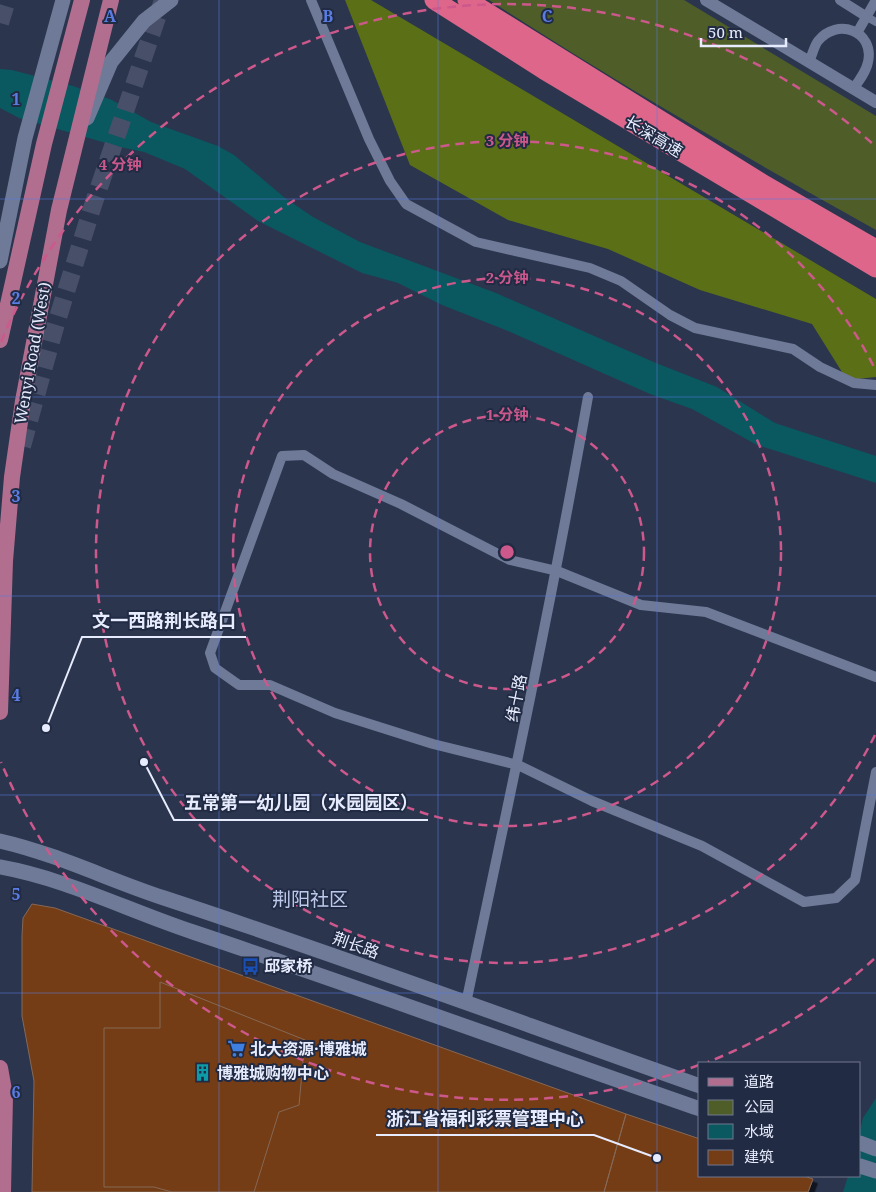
<svg xmlns="http://www.w3.org/2000/svg" width="876" height="1192" font-family="'Noto Serif','Noto Sans SC',serif">
  <style>
    .green { fill: #4f5e28 }
    .forest { fill: #5b7016 }
    .water { fill: #0a5860 }
    .building { fill: #743d16; stroke: #866856; filter: url(#shadow) }
    .lines { fill: none; stroke-linecap: round; stroke-linejoin: round }
    .trunk-tunnel { stroke: #475068; stroke-width: 18; stroke-dasharray: 18 9; stroke-linecap: butt }
    .pedestrian { stroke: #6e7a97; stroke-width: 8 }
    .minor { stroke: #6e7a97; stroke-width: 10 }
    .tertiary { stroke: #6e7a97; stroke-width: 12 }
    .secondary { stroke: #6e7a97; stroke-width: 15 }
    .primary { stroke: #b16e8f; stroke-width: 16 }
    .motorway { stroke: #de668a; stroke-width: 19 }
    .grid { fill: none; stroke: #597de3; stroke-width: 1; stroke-opacity: 0.55 }
    .ring { fill: none; stroke: #cd588c; stroke-width: 2.5; stroke-dasharray: 9 6 }
    .labels { text-anchor: middle; dominant-baseline: central; stroke-width: 4; stroke-linejoin: round; paint-order: stroke }
    .street-label { font-size: 16px; fill: #e6ecfd; stroke: #222b44 }
    .poi-label { font-size: 16px; font-weight: bold; fill: #e6ecfd; stroke: #222b44; text-anchor: start }
    .quarter-label { font-size: 19px; fill: #bdc9ea; stroke: #222b44 }
    .grid-label { font-size: 16px; text-anchor: middle; font-weight: bold; fill: #597de3; stroke: #222b44; stroke-width: 4; stroke-linejoin: round; paint-order: stroke }
    .centre { fill: #cd588c; stroke: #222b44; stroke-width: 2.5 }
    .ring-label { font-size: 15px; text-anchor: middle; font-weight: bold; fill: #cd588c; stroke: #222b44; stroke-width: 4; stroke-linejoin: round; paint-order: stroke }
    .leader { fill: none; stroke: #e6ecfd; stroke-width: 2 }
    .callout-dot { fill: #e6ecfd; stroke: #222b44; stroke-width: 2 }
    .callout-label { font-size: 18px; text-anchor: middle; font-weight: bold; fill: #e6ecfd; stroke: #222b44; stroke-width: 4; stroke-linejoin: round; paint-order: stroke }
  </style>
  <defs>
    <filter id="shadow"><feDropShadow dx="4.5" dy="4.5" stdDeviation="0" flood-color="#0009"/></filter>
  </defs>
  <rect width="100%" height="100%" fill="#2b354e"/>
  <path class="green" d="M 489,0 L 684,0 L 876,116 L 876,230 C 745,157 615,82 489,0 Z"/>
  <path class="forest" d="M 345,0 L 371,0 L 876,299 L 876,377 L 847,380 L 812,324 L 700,290 L 608,249 L 508,220 L 410,165 Z"/>
  <path class="water" d="M 0,69 L 12,70 L 73,86 L 112,100 L 151,122 L 218,146 L 234,155 L 285,198 L 313,217 L 360,242 L 496,293 L 656,363 L 717,387 L 775,423 L 876,456 L 876,483 L 757,445 L 692,409 L 650,394 L 508,331 L 442,305 L 398,283 L 362,273 L 258,221 L 185,169 L 144,152 L 120,147 L 19,118 L 0,108 Z
    M 876,1098 L 876,1192 L 843,1192 L 848,1176 L 860,1176 L 860,1130 L 863,1118 Z"/>
  <path class="building" d="M 32,904 L 55,908 L 626,1114 L 604,1192 L 32,1192 L 34,1081 L 22,1016 L 22,936 L 23,918 Z
    M 160,982 L 305,1040 L 299,1105 L 279,1112 L 254,1192 L 172,1192 L 154,1187 L 104,1187 L 104,1028 L 160,1028 Z
    M 626,1114 L 700,1139 L 700,1176 L 804,1176 L 813,1179 L 808,1192 L 604,1192 Z"/>
  <g class="lines">
    <path class="trunk-tunnel" d="M 0,23 L 7,0
      M 22,446 L 55,327 L 92,208 L 163,0"/>
    <path class="pedestrian" d="M 867,17 L 876,22"/>
    <path class="minor" d="M 311,0 L 369,139 L 390,181 L 406,204 L 476,242 L 590,268 L 621,281 L 670,315 L 695,328 L 793,349 L 820,367 L 854,383 L 876,385
      M 840,0 L 867,17
      M 857,33 L 876,0
      M 809,62 C 812,56 814,46 818,41 C 837,17 875,31 868,62 C 866,72 859,81 853,89
      M 876,677 L 706,612 L 641,605 L 557,571 L 510,560 L 401,504 L 333,474 L 304,455 L 282,456 L 210,653 L 215,668 L 239,685 L 270,685 L 335,713 L 433,744 L 518,765 L 592,801 L 702,846 L 804,902 L 836,898 L 855,880 L 876,772
      M 466,1003 C 509,801 552,600 588,397"/>
    <path class="tertiary" d="M 706,0 L 876,102"/>
    <path class="secondary" d="M 87,118 L 111,62 L 144,21 L 171,0
      M 0,261 L 25,138 L 63,0
      M 0,841 C 57,854 109,880 164,898 C 344,957 521,1023 700,1086
      M 0,867 C 67,879 129,911 193,932 C 363,989 531,1050 700,1109
      M 860,1143 L 876,1149
      M 860,1166 L 876,1171"/>
    <path class="primary" d="M 0,340 L 44,144 L 82,0
      M 0,712 L 5,561 L 12,477 L 23,401 L 59,210 L 111,0
      M 0,1068 L 5,1096 L 3,1192"/>
    <path class="motorway" d="M 434,0 L 544,70 L 876,268
      M 467,0 L 765,185 L 876,249"/>
  </g>
  <path class="grid" d="M 219,0 L 219,1192M 438,0 L 438,1192M 657,0 L 657,1192M 0,199 L 876,199M 0,397 L 876,397M 0,596 L 876,596M 0,795 L 876,795M 0,993 L 876,993"/>
  <g class="ring">
    <circle cx="507" cy="552" r="137"/>
    <circle cx="507" cy="552" r="274"/>
    <path d="M875 735A411 411 0 1 1 875 369"/>
    <path d="M874 959A548 548 0 0 1 708 1062M699 1065A548 548 0 0 1 1 762M1 342A548 548 0 0 1 874 145"/>
  </g>
  <defs>
    <symbol id="bus-bare" viewBox="-9 -9 18 18"><path d="M-5-6H5V4H4V6H2V4H-2V6H-4V4H-5ZM-3.5-4V0h7V-4ZM-3.5 1.2v1.5H-2V1.2ZM2 1.2v1.5H3.5V1.2Z" fill="#1a4fb4" stroke="#222b44" stroke-width="2.5" paint-order="stroke"/></symbol>
    <symbol id="supermarket-bare" viewBox="-9 -9 18 18"><path d="M-6-5.5h2.5l.6 2H6L4.5 2H-2.5L-4.4-4H-6ZM-1.5 3.2a1.3 1.3 0 1 0 .1 0ZM3 3.2a1.3 1.3 0 1 0 .1 0Z" fill="#3f7fe0" stroke="#222b44" stroke-width="2.5" paint-order="stroke"/></symbol>
    <symbol id="building-bare" viewBox="-9 -9 18 18"><path d="M-4-6H4V6H1V3H-1V6H-4ZM-2.5-4.3h1.7v1.8h-1.7ZM.8-4.3h1.7v1.8H.8ZM-2.5-1h1.7V.8h-1.7ZM.8-1h1.7V.8H.8Z" fill="#0f9aa8" stroke="#222b44" stroke-width="2.5" paint-order="stroke"/></symbol>
  </defs>
  <g fill-rule="evenodd">
    <use href="#bus-bare" x="238" y="954" width="25" height="25"/>
    <use href="#supermarket-bare" x="224" y="1036" width="25" height="25"/>
    <use href="#building-bare" x="190" y="1060" width="25" height="25"/>
  </g>
  <g class="labels">
    <g class="street-label">
      <text transform="translate(654 136) rotate(31)">长深高速</text>
      <text transform="translate(32 353) rotate(-80)">Wenyi Road (West)</text>
      <text transform="translate(516 698) rotate(-79)">纬十路</text>
      <text transform="translate(356 945) rotate(20)">荆长路</text>
    </g>
    <g class="poi-label">
      <text x="264" y="966">邱家桥</text>
      <text x="250" y="1049">北大资源·博雅城</text>
      <text x="217" y="1073">博雅城购物中心</text>
    </g>
    <g class="quarter-label">
      <text x="310" y="899">荆阳社区</text>
    </g>
  </g>
  <g class="grid-label">
    <text x="110" y="22">A</text>
    <text x="328" y="22">B</text>
    <text x="547" y="22">C</text>
    <text x="16" y="105">1</text>
    <text x="16" y="304">2</text>
    <text x="16" y="502">3</text>
    <text x="16" y="701">4</text>
    <text x="16" y="900">5</text>
    <text x="16" y="1098">6</text>
  </g>
  <circle cx="507" cy="552" r="8" class="centre"/>
  <g class="ring-label">
    <text x="507" y="146">3 分钟</text>
    <text x="120" y="170">4 分钟</text>
    <text x="507" y="283">2 分钟</text>
    <text x="507" y="420">1 分钟</text>
  </g>
  <path class="leader" d="M46 728L82 637H246M144 762L174 820H428M657 1158L594 1135H376"/>
  <g class="callout-dot">
    <circle cx="46" cy="728" r="5"/>
    <circle cx="144" cy="762" r="5"/>
    <circle cx="657" cy="1158" r="5"/>
  </g>
  <g class="callout-label">
    <text x="164" y="627">文一西路荆长路口</text>
    <text x="301" y="809">五常第一幼儿园（水园园区）</text>
    <text x="485" y="1125">浙江省福利彩票管理中心</text>
  </g>
  <rect x="698" y="1062" width="162" height="115" fill="#222b44" stroke="#70788e"/>
  <rect x="708" y="1078" width="25" height="8" fill="#b16e8f" stroke="#70788e"/>
  <text x="744" y="1087" font-size="15" fill="#e6ecfd">道路</text>
  <rect x="708" y="1100" width="25" height="15" fill="#4f5e28" stroke="#70788e"/>
  <text x="744" y="1112" font-size="15" fill="#e6ecfd">公园</text>
  <rect x="708" y="1124" width="25" height="15" fill="#0a5860" stroke="#70788e"/>
  <text x="744" y="1137" font-size="15" fill="#e6ecfd">水域</text>
  <rect x="708" y="1150" width="25" height="15" fill="#743d16" stroke="#70788e"/>
  <text x="744" y="1162" font-size="15" fill="#e6ecfd">建筑</text>
  <path d="M701 38v8h85v-8" fill="none" stroke="#e6ecfd" stroke-width="2.5"/>
  <text x="708" y="38" font-size="15" fill="#e6ecfd" stroke="#222b44" stroke-width="4" paint-order="stroke">50 m</text>
</svg>
